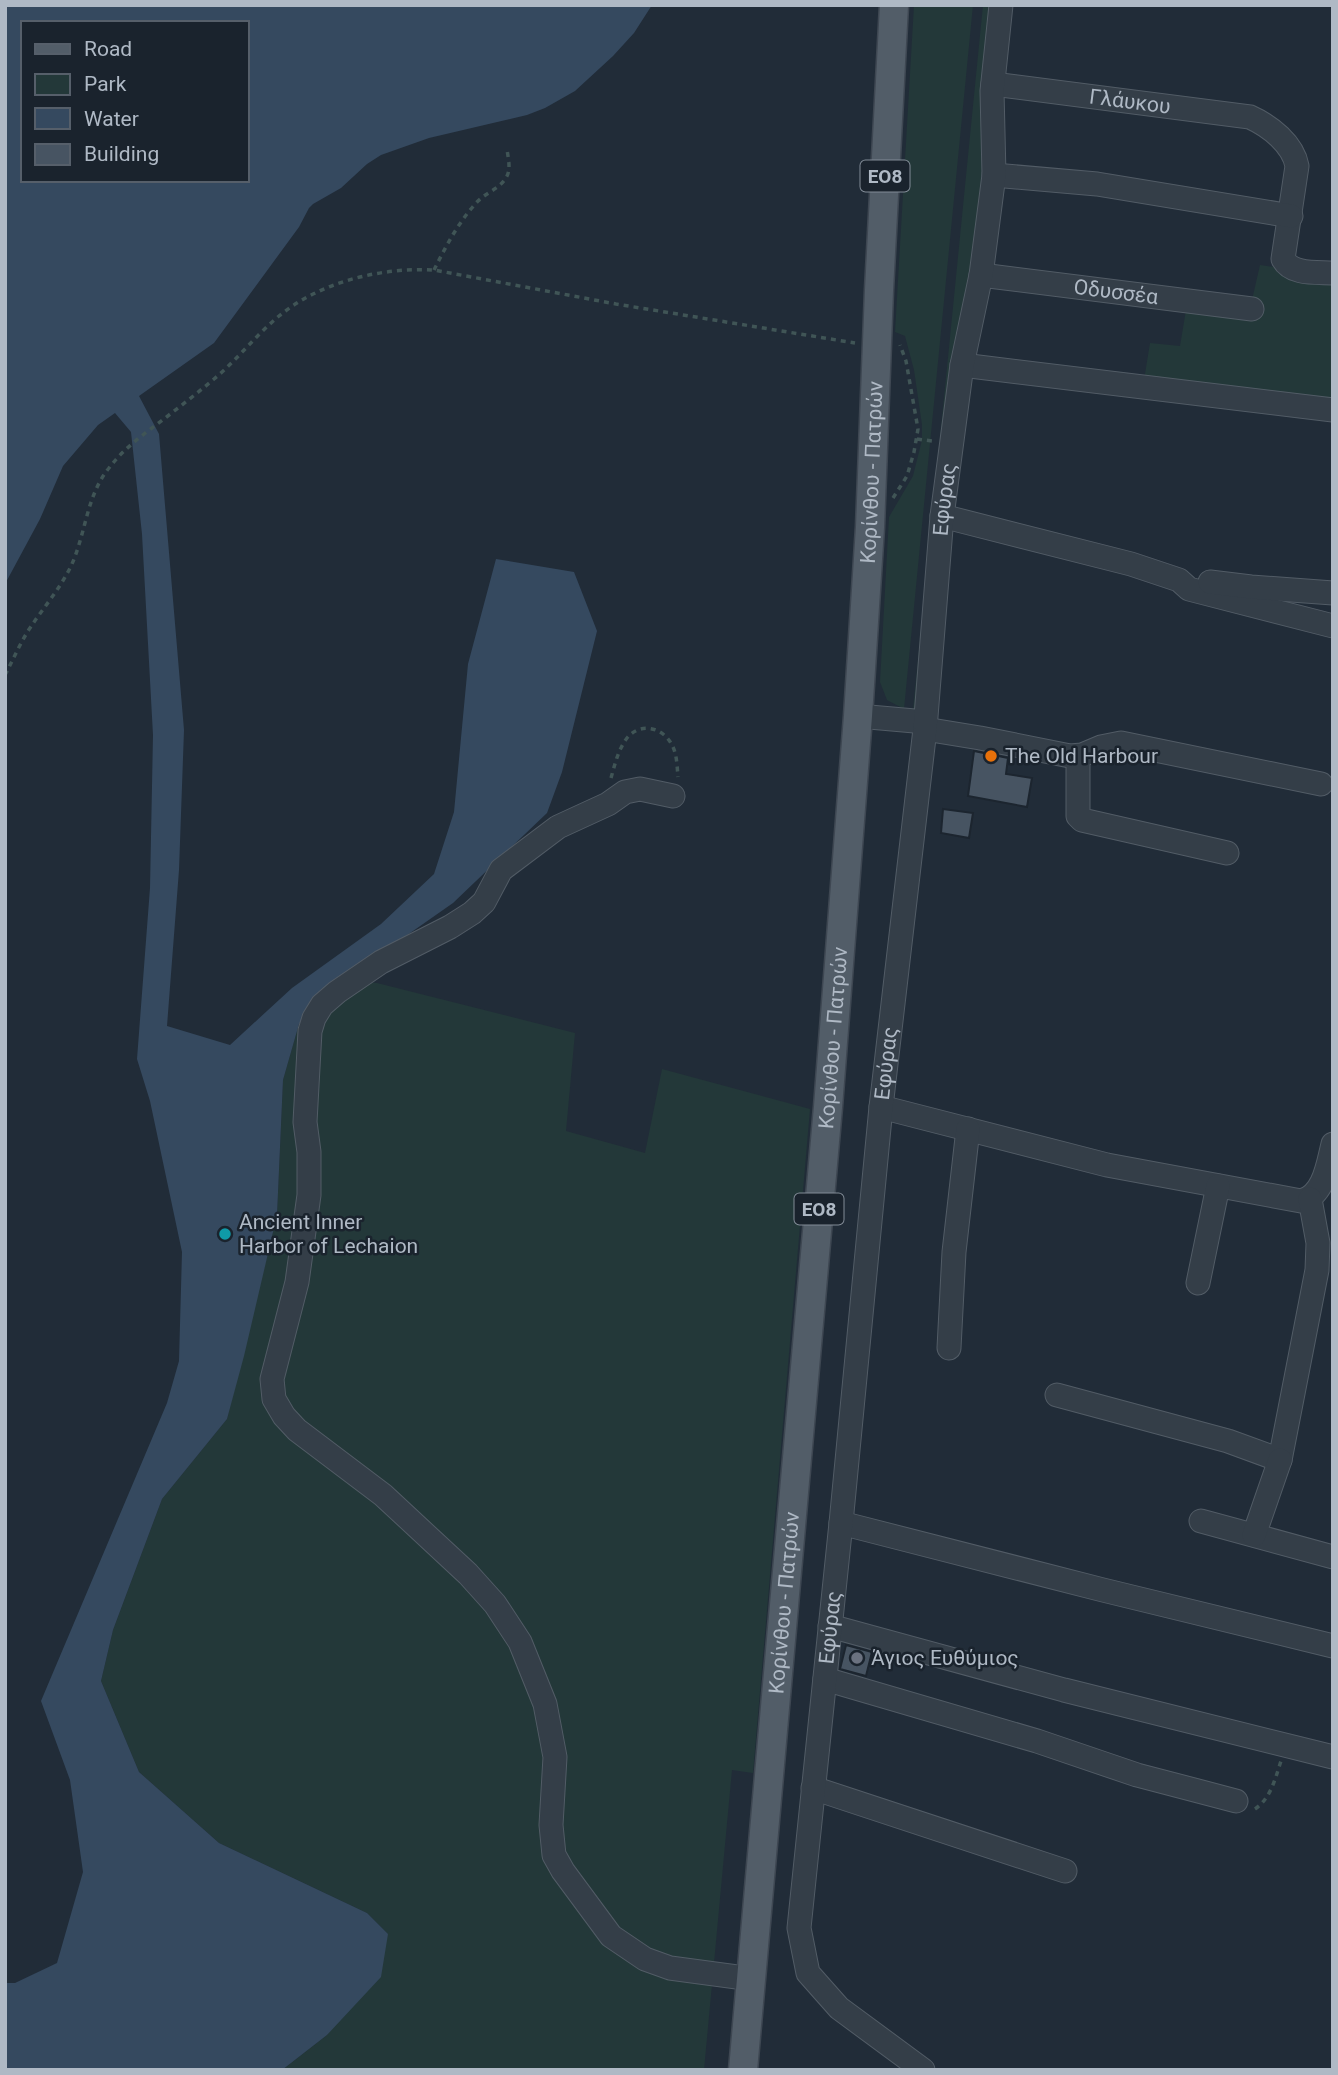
<svg xmlns="http://www.w3.org/2000/svg" width="1338" height="2075" font-family="Roboto,sans-serif">
  <style>
    .green { fill: #233839 }
    .water { fill: #35495f; fill-rule: evenodd }
    .building { fill: #475462; stroke: #1c252f; stroke-width: 2 }
    .lines { fill: none; stroke-linecap: round; stroke-linejoin: round }
    .minor-casing { stroke: #525c66; stroke-width: 25 }
    .major-casing { stroke: #3e4752; stroke-width: 31 }
    .path { stroke: #405556; stroke-width: 3.5; stroke-dasharray: 5 5; stroke-linecap: butt }
    .minor { stroke: #343e48; stroke-width: 23 }
    .major { stroke: #525d68; stroke-width: 28 }
    .food-dot { fill: #e8710a; stroke: #1a232d; stroke-width: 2.5 }
    .culture-dot { fill: #0f9aa8; stroke: #1a232d; stroke-width: 2.5 }
    .worship-dot { fill: #6b7280; stroke: #1a232d; stroke-width: 2.5 }
    .labels { text-anchor: middle; dominant-baseline: central; stroke-width: 5; stroke-linejoin: round; paint-order: stroke }
    .shield { fill: #1a232d; stroke: #828c97; stroke-width: 2 }
    .shield-label { font-size: 19px; font-weight: bold; fill: #afb9c5 }
    .street-label { font-size: 21px; fill: #afb9c5; stroke: #1a232d }
    .poi-label { font-size: 21px; fill: #afb9c5; stroke: #1a232d; text-anchor: start }
  </style>
  <rect width="100%" height="100%" fill="#212c38"/>
  <path class="green" d="M 914,5 L 973,5 L 904,709 L 887,700 L 880,682 L 889,517 L 913,476 L 922,440 L 922,425 L 914,370 L 905,336 L 895,332 Z
    M 983,5 L 992,5 L 985,168 L 920,706 L 913,710 Z
    M 1260,265 L 1333,275 L 1333,403 L 1144,380 L 1150,343 L 1180,346 L 1186,310 L 1252,300 Z
    M 343,980 L 377,983 L 575,1033 L 566,1131 L 645,1153 L 662,1069 L 810,1109 L 753,1773 L 732,1770 L 704,2070 L 282,2070 L 327,2035 L 388,1934 L 367,1913 L 219,1843 L 139,1772 L 101,1681 L 113,1630 L 162,1499 L 227,1419 L 277,1215 L 283,1080 L 299,1024 Z"/>
  <path class="water" d="M 5,5 L 652,5 L 634,33 L 613,56 L 575,91 L 545,108 L 527,115 L 429,138 L 381,155 L 367,164 L 341,188 L 313,204 L 309,208 L 299,227 L 214,343 L 139,396 L 159,434 L 184,730 L 179,870 L 167,1026 L 230,1045 L 292,988 L 381,924 L 434,874 L 454,812 L 468,664 L 496,559 L 574,572 L 597,631 L 562,772 L 547,813 L 453,903 L 343,980 L 299,1024 L 283,1080 L 277,1215 L 244,1356 L 227,1419 L 162,1499 L 113,1630 L 101,1681 L 139,1772 L 219,1843 L 367,1913 L 388,1934 L 381,1977 L 327,2035 L 282,2070 L 5,2070 L 5,1983 L 15,1983 L 57,1963 L 83,1872 L 70,1780 L 41,1701 L 167,1403 L 179,1361 L 182,1252 L 150,1101 L 137,1059 L 150,888 L 153,735 L 142,534 L 131,432 L 115,413 L 98,425 L 63,466 L 40,519 L 5,584 ZM 23,23 L 247,23 L 247,180 L 23,180 Z"/>
  <path class="building" d="M 974,751 L 1008,758 L 1006,774 L 1032,778 L 1027,807 L 968,796 Z
    M 943,809 L 973,813 L 969,838 L 941,833 Z
    M 846,1645 L 872,1652 L 866,1676 L 840,1669 Z"/>
  <g class="lines">
    <defs>
      <g id="minor">
        <path id="s1" d="M 993,84 L 1250,117 C 1270,126 1293,144 1297,166 L 1283,259 C 1292,275 1316,272 1333,273"/>
        <path d="M 994,175 L 1097,184 L 1291,216"/>
        <path id="s2" d="M 981,275 L 1252,309"/>
        <path d="M 962,365 L 1333,410"/>
        <path d="M 942,516 L 1131,564 L 1179,580 L 1189,589 L 1333,626"/>
        <path d="M 1210,582 L 1251,587 L 1333,593"/>
        <path d="M 858,716 L 926,722"/>
        <path d="M 925,729 L 980,738 L 1070,756 L 1082,755 L 1101,747 L 1121,743 L 1321,784"/>
        <path d="M 1078,756 L 1078,816 L 1082,820 L 1227,853"/>
        <path d="M 673,796 L 640,789 L 625,792 L 608,804 L 558,827 L 501,870 L 484,902 L 472,913 L 450,927 L 381,962 L 337,992 L 322,1005 L 314,1018 L 310,1031 L 305,1122 L 309,1152 L 309,1195 L 297,1282 L 272,1379 L 274,1399 L 284,1416 L 297,1430 L 383,1495 L 468,1574 L 495,1604 L 520,1642 L 545,1704 L 555,1757 L 551,1825 L 554,1855 L 563,1871 L 611,1936 L 645,1959 L 670,1968 L 752,1979"/>
        <path d="M 881,1107 L 1107,1165 L 1301,1201 C 1324,1196 1328,1164 1333,1144"/>
        <path d="M 1198,1283 L 1218,1186"/>
        <path d="M 949,1348 L 954,1252 L 968,1129"/>
        <path d="M 1057,1395 L 1228,1441 L 1280,1460 L 1317,1270 L 1318,1243 L 1310,1199"/>
        <path d="M 1201,1521 L 1333,1557"/>
        <path d="M 841,1523 L 1103,1590 L 1333,1646"/>
        <path d="M 1254,1535 L 1280,1460"/>
        <path d="M 830,1626 L 1064,1690 L 1333,1757"/>
        <path d="M 825,1679 L 1037,1741 L 1137,1775 L 1236,1801"/>
        <path d="M 813,1788 L 1065,1871"/>
        <path id="s3" d="M 923,2070 L 839,2008 L 808,1973 L 799,1928 L 841,1523 L 881,1107 L 925,729 L 942,516 L 962,365 L 981,275 L 994,175 L 992,91 L 1001,5"/>
      </g>
      <g id="major">
        <path id="s4" d="M 743,2070 L 828,1107 L 858,716 L 870,527 L 879,290 L 894,5"/>
      </g>
    </defs>
    <use href="#minor" class="minor-casing"/>
    <use href="#major" class="major-casing"/>
    <path class="path" d="M 434,270 C 446,246 459,221 478,201 C 487,192 501,188 507,176 C 511,168 508,158 507,149
      M 917,439 L 932,441
      M 893,498 L 907,476 L 914,452 L 918,429 L 906,361 L 900,345
      M 5,675 C 13,660 20,643 30,628 C 43,608 60,589 71,566 C 86,534 86,496 109,468 C 121,452 136,440 152,428 C 173,412 194,396 214,379 C 237,360 256,335 279,316 C 320,282 381,267 434,270 L 616,304 L 855,343
      M 611,778 C 615,764 618,750 627,738 C 640,722 663,727 672,745 C 677,754 677,766 678,777
      M 1255,1809 C 1271,1798 1275,1779 1281,1761"/>
    <use href="#minor" class="minor"/>
    <use href="#major" class="major"/>
  </g>
  <circle class="food-dot" cx="991" cy="756" r="7"/>
  <circle class="culture-dot" cx="225" cy="1234" r="7"/>
  <circle class="worship-dot" cx="857" cy="1658" r="7"/>
  <g class="labels">
    <g class="shield">
      <rect x="860.5" y="160.5" width="49" height="31" rx="5"/>
      <rect x="794.5" y="1193.5" width="49" height="31" rx="5"/>
    </g>
    <g class="shield-label">
      <text x="885" y="176">ΕΟ8</text>
      <text x="819" y="1209">ΕΟ8</text>
    </g>
    <g class="street-label">
      <text stroke="none"><textPath href="#s1" startOffset="138">Γλάυκου</textPath></text>
      <text stroke="none"><textPath href="#s2" startOffset="136">Οδυσσέα</textPath></text>
      <text stroke="none"><textPath href="#s4" startOffset="1603">Κορίνθου - Πατρών</textPath></text>
      <text stroke="none"><textPath href="#s3" startOffset="1633">Εφύρας</textPath></text>
      <text stroke="none"><textPath href="#s4" startOffset="1036">Κορίνθου - Πατρών</textPath></text>
      <text stroke="none"><textPath href="#s3" startOffset="1066">Εφύρας</textPath></text>
      <text stroke="none"><textPath href="#s4" startOffset="469">Κορίνθου - Πατρών</textPath></text>
      <text stroke="none"><textPath href="#s3" startOffset="499">Εφύρας</textPath></text>
    </g>
    <g class="poi-label">
      <text x="1005" y="756">The Old Harbour</text>
      <text x="239" y="1222">Ancient Inner<tspan x="239" dy="24">Harbor of Lechaion</tspan></text>
      <text x="871" y="1658">Άγιος Ευθύμιος</text>
    </g>
  </g>
  <rect width="1338" height="2075" fill="none" stroke="#afb9c5" stroke-width="14"/>
  <rect x="21" y="21" width="228" height="161" fill="#1a232d" stroke="#565f6a" stroke-width="2"/>
  <rect x="35" y="44" width="35" height="10" fill="#525d68" stroke="#565f6a" stroke-width="2"/>
  <text x="84" y="56" font-size="21" fill="#afb9c5">Road</text>
  <rect x="35" y="74" width="35" height="21" fill="#233839" stroke="#565f6a" stroke-width="2"/>
  <text x="84" y="91" font-size="21" fill="#afb9c5">Park</text>
  <rect x="35" y="108" width="35" height="21" fill="#35495f" stroke="#565f6a" stroke-width="2"/>
  <text x="84" y="126" font-size="21" fill="#afb9c5">Water</text>
  <rect x="35" y="144" width="35" height="21" fill="#475462" stroke="#565f6a" stroke-width="2"/>
  <text x="84" y="161" font-size="21" fill="#afb9c5">Building</text>
</svg>
